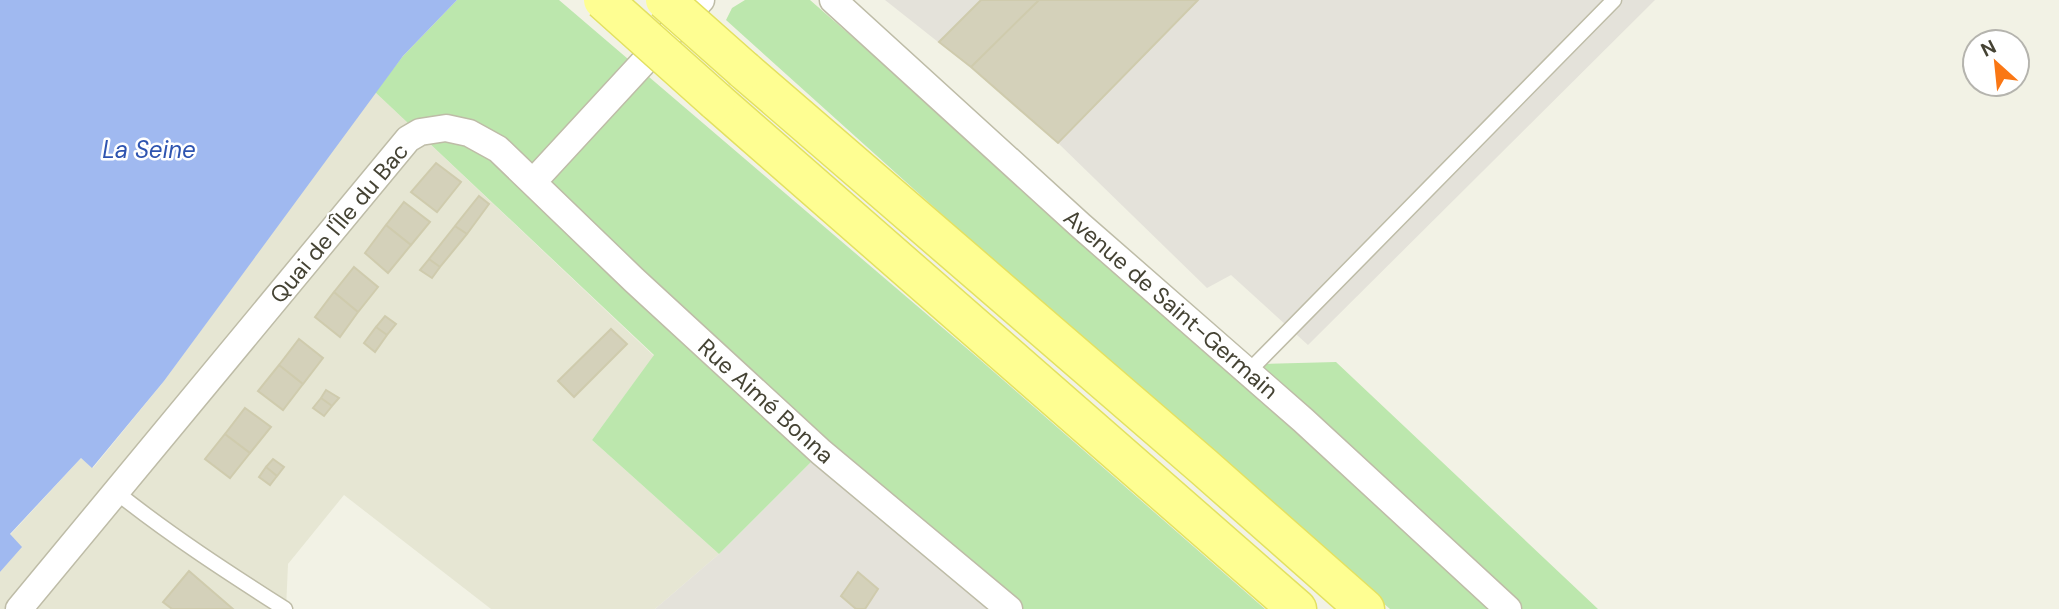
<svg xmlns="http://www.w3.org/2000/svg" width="2059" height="609" font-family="'DM Sans',sans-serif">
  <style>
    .residential { fill: #e6e6d3 }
    .industrial { fill: #e4e2da }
    .green { fill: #bce7ad }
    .water { fill: #a0b9f0 }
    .building { fill: #d4d1ba; stroke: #cfcbad; stroke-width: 2 }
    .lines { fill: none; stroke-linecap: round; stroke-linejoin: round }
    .service-casing { stroke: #bebca7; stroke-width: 17 }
    .minor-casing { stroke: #bebca7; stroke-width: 29 }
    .primary-casing { stroke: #e3e161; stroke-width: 41 }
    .service { stroke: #fff; stroke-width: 14 }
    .minor { stroke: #fff; stroke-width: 26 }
    .primary { stroke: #fefe92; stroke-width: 38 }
    .primary-bridge-casing { stroke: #e3e161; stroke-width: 41; stroke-linecap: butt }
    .primary-bridge { stroke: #fefe92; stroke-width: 38 }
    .labels { text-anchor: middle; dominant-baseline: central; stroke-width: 5; stroke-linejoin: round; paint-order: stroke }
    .street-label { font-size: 23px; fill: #454334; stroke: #fff }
    .water-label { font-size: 24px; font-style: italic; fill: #2e54b0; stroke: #fff }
  </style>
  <rect width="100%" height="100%" fill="#f2f2e5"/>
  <path class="residential" d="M 375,92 L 654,356 L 592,440 L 719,554 L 655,609 L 491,609 L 344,495 L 288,564 L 286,609 L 0,609 L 0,572 L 21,547 L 10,535 L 81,458 L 93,468 L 164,381 Z"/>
  <path class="industrial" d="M 885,0 L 1655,0 L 1308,345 L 1231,275 L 1207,288 L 1058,143 L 971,68 Z
    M 821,452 L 1009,609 L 655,609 L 719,554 Z"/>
  <path class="green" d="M 457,0 L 559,0 L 978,358 L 1265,609 L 1009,609 L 821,452 L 719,554 L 592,440 L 654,355 L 375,92 L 403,56 Z
    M 745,0 L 810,0 L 1229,365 L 1336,362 L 1598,609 L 1390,609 L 1126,380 L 726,20 L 732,8 Z"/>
  <path class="water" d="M 0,0 L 457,0 L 403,56 L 164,381 L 92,468 L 81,458 L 10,534 L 22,547 L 0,572 Z"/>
  <path class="building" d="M 981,0 L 1039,0 L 971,67 L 939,42 Z
    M 1039,0 L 1198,0 L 1058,143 L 971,67 Z
    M 436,163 L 461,182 L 437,212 L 411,192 Z
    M 479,196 L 489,204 L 467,234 L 455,226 Z
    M 404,202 L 430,222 L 411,245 L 386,225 Z
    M 386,225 L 411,245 L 388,273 L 365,253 Z
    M 455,226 L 467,234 L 440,267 L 429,259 Z
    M 429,259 L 440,267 L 432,278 L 420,270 Z
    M 354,267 L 378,287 L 358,312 L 334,292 Z
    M 334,292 L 358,312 L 340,337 L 315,317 Z
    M 385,316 L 396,324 L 387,335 L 376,327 Z
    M 376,327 L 387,335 L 375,352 L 364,343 Z
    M 611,329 L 627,344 L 574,397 L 558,381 Z
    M 299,339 L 323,358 L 303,384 L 279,365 Z
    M 279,365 L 303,384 L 283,410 L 258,391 Z
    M 326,390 L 339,398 L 332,406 L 321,398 Z
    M 321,398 L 332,406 L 324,416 L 313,408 Z
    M 245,408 L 271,427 L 250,453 L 225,434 Z
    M 225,434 L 250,453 L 230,478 L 205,459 Z
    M 273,459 L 284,467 L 277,476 L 266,467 Z
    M 266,467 L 277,476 L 270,485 L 259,477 Z
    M 189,571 L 233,609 L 172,609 L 163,602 Z
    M 858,572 L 878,589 L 865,609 L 856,609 L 841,596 Z"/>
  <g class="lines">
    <defs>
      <path id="service" d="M 1248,372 L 1614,0
        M 116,492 C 170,535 227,572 285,609"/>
      <path id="minor" d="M 833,0 L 1080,225 L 1303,420 L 1508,609
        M 533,182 L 701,0
        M 19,609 L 408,139 L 420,132 L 446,128 L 469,133 L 498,149 L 634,280 L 821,452 L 1009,609"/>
      <path id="primary" d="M 744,70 L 1204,467 L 1365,609
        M 716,101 L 1297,609"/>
    </defs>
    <use href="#service" class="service-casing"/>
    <use href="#minor" class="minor-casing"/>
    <use href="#primary" class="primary-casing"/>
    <use href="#service" class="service"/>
    <use href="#minor" class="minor"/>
    <use href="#primary" class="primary"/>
    <defs>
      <path id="primary-bridge" d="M 603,0 L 716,101
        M 665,0 L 744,70"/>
    </defs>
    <use href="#primary-bridge" class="primary-bridge-casing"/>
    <use href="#primary-bridge" class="primary-bridge"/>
  </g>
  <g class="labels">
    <g class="street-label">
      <text transform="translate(339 223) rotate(-50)">Quai de l'Île du Bac</text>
      <text transform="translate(1171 304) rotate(41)">Avenue de Saint-Germain</text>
      <text transform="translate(766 401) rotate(42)">Rue Aimé Bonna</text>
    </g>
    <g class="water-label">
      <text x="149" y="149">La Seine</text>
    </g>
  </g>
  <g transform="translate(1996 63) rotate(333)"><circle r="33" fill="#ffffff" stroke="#b5b4ae" stroke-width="2"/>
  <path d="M0-5L12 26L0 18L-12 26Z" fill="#fa7714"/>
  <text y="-10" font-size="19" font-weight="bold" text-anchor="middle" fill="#454334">N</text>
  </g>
</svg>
